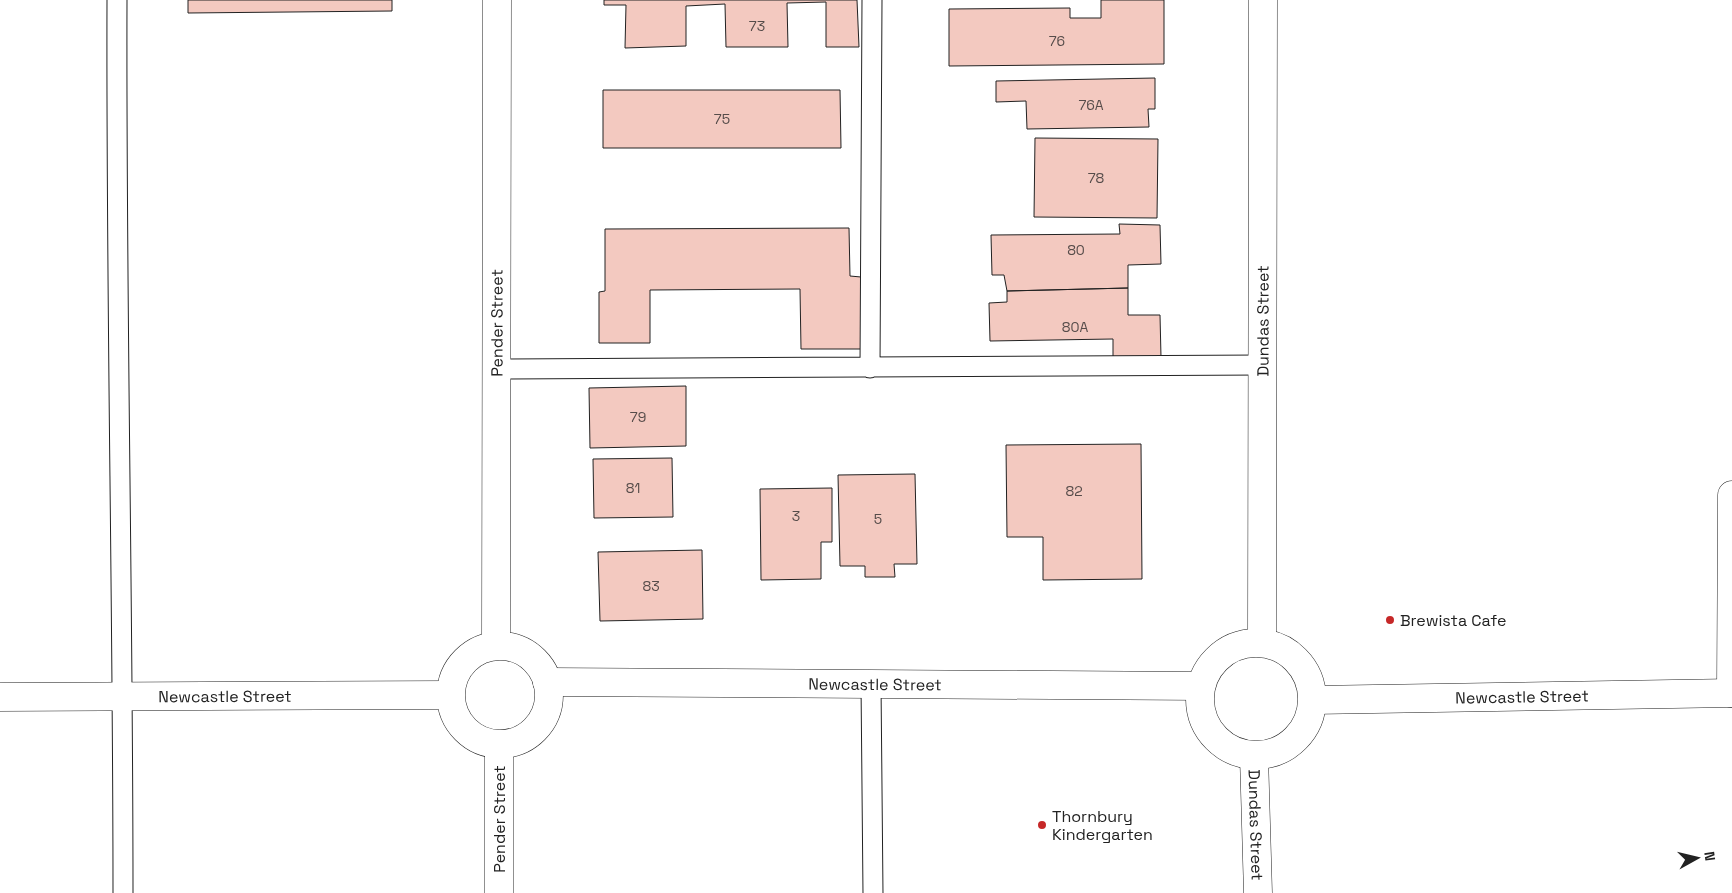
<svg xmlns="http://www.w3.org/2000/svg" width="1732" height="893" font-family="'Space Grotesk',sans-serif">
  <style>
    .building { fill: #f3c9c0; stroke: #222 }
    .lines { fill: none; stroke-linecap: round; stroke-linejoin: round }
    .lane-casing { stroke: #222; stroke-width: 21 }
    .street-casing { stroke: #222; stroke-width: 29 }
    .secondary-casing { stroke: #222; stroke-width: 29 }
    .lane { stroke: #fff; stroke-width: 19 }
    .street { stroke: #fff; stroke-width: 28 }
    .secondary { stroke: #fff; stroke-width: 28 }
    .poi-dot { fill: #c62828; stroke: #fff; stroke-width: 2 }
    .labels { text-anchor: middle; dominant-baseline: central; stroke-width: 4; stroke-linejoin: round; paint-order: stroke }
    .number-label { font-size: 14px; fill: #564c4a }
    .street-label { font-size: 16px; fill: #222; stroke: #fff }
    .poi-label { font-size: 16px; fill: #222; stroke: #fff; text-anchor: start }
  </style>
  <rect width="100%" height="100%" fill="#fff"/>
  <path class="building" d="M 188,0 L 392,0 L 392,11 L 188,13 Z
    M 604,0 L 857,0 L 859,47 L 826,47 L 826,2 L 787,3 L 788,47 L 726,47 L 725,4 L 686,6 L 686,46 L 625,48 L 626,5 L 604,5 Z
    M 1101,0 L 1164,0 L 1164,64 L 949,66 L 949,9 L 1070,8 L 1070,18 L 1101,18 Z
    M 1155,78 L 1155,109 L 1148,109 L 1149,127 L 1027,129 L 1026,101 L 996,102 L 996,81 Z
    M 603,90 L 840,90 L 841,148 L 603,148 Z
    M 1035,138 L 1158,139 L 1157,218 L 1034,217 Z
    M 1119,224 L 1160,225 L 1161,264 L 1128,265 L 1128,288 L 1007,291 L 1004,275 L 992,275 L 991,235 L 1120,234 Z
    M 849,228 L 850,276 L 861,277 L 861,349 L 801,349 L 800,289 L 650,290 L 650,343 L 599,343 L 599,292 L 605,291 L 605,229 Z
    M 1128,288 L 1128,315 L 1160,315 L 1161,357 L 1113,357 L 1113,339 L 990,341 L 989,303 L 1007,302 L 1007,291 Z
    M 686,386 L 686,446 L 590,448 L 589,388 Z
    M 1141,444 L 1142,579 L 1043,580 L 1043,537 L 1007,537 L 1006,445 Z
    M 672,458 L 673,517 L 594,518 L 593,459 Z
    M 915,474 L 917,564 L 894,564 L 895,577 L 865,577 L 865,566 L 840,566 L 838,475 Z
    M 832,488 L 832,542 L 821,542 L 821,579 L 761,580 L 760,489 Z
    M 702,550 L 703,619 L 600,621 L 598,552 Z"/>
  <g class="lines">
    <defs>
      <path id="lane" d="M 117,0 C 116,298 123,595 123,893
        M 870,368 L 872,0
        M 496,369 L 1263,365
        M 871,683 L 873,893"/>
      <g id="street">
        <path id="s1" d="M 496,645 L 497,0"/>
        <circle cx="500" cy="695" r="49"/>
        <path id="s2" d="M 547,682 L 1201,686"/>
        <path d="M 1731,693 L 1732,495"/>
        <path id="s3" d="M 0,697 L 450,695"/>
        <path id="s4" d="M 1313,700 L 1732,693"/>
        <path d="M 499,745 L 499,893"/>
      </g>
      <g id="secondary">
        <path id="s5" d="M 1262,642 L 1263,0"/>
        <circle cx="1256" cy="699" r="56"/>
        <path id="s6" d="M 1254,756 L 1258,893"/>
      </g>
    </defs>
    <use href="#lane" class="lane-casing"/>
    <use href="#street" class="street-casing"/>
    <use href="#secondary" class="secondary-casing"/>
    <use href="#lane" class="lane"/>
    <use href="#street" class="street"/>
    <use href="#secondary" class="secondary"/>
  </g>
  <g class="poi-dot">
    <circle cx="1390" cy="620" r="5"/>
    <circle cx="1042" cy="825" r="5"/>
  </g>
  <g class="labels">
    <g class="number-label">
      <text x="757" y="26">73</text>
      <text x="1057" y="41">76</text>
      <text x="1091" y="105">76A</text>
      <text x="722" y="119">75</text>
      <text x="1096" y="178">78</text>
      <text x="1076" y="250">80</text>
      <text x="1075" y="327">80A</text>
      <text x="638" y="417">79</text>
      <text x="633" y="488">81</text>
      <text x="1074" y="491">82</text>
      <text x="796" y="516">3</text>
      <text x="878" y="519">5</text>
      <text x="651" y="586">83</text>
    </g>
    <g class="street-label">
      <text stroke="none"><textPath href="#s5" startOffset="321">Dundas Street</textPath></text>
      <text stroke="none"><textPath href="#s1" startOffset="322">Pender Street</textPath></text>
      <text stroke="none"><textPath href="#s2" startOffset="328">Newcastle Street</textPath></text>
      <text stroke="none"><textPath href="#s3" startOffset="225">Newcastle Street</textPath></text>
      <text stroke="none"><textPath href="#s4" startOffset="209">Newcastle Street</textPath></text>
      <text transform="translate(499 819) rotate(-90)">Pender Street</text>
      <text stroke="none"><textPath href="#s6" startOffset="69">Dundas Street</textPath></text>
    </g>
    <g class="poi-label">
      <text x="1400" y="620">Brewista Cafe</text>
      <text x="1052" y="816">Thornbury<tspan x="1052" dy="18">Kindergarten</tspan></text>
    </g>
  </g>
  <g transform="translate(1697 858) rotate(82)" stroke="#ffffff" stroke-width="4" paint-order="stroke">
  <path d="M0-4L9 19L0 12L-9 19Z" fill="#222222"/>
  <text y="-8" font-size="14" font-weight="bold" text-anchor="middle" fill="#222222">N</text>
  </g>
</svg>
